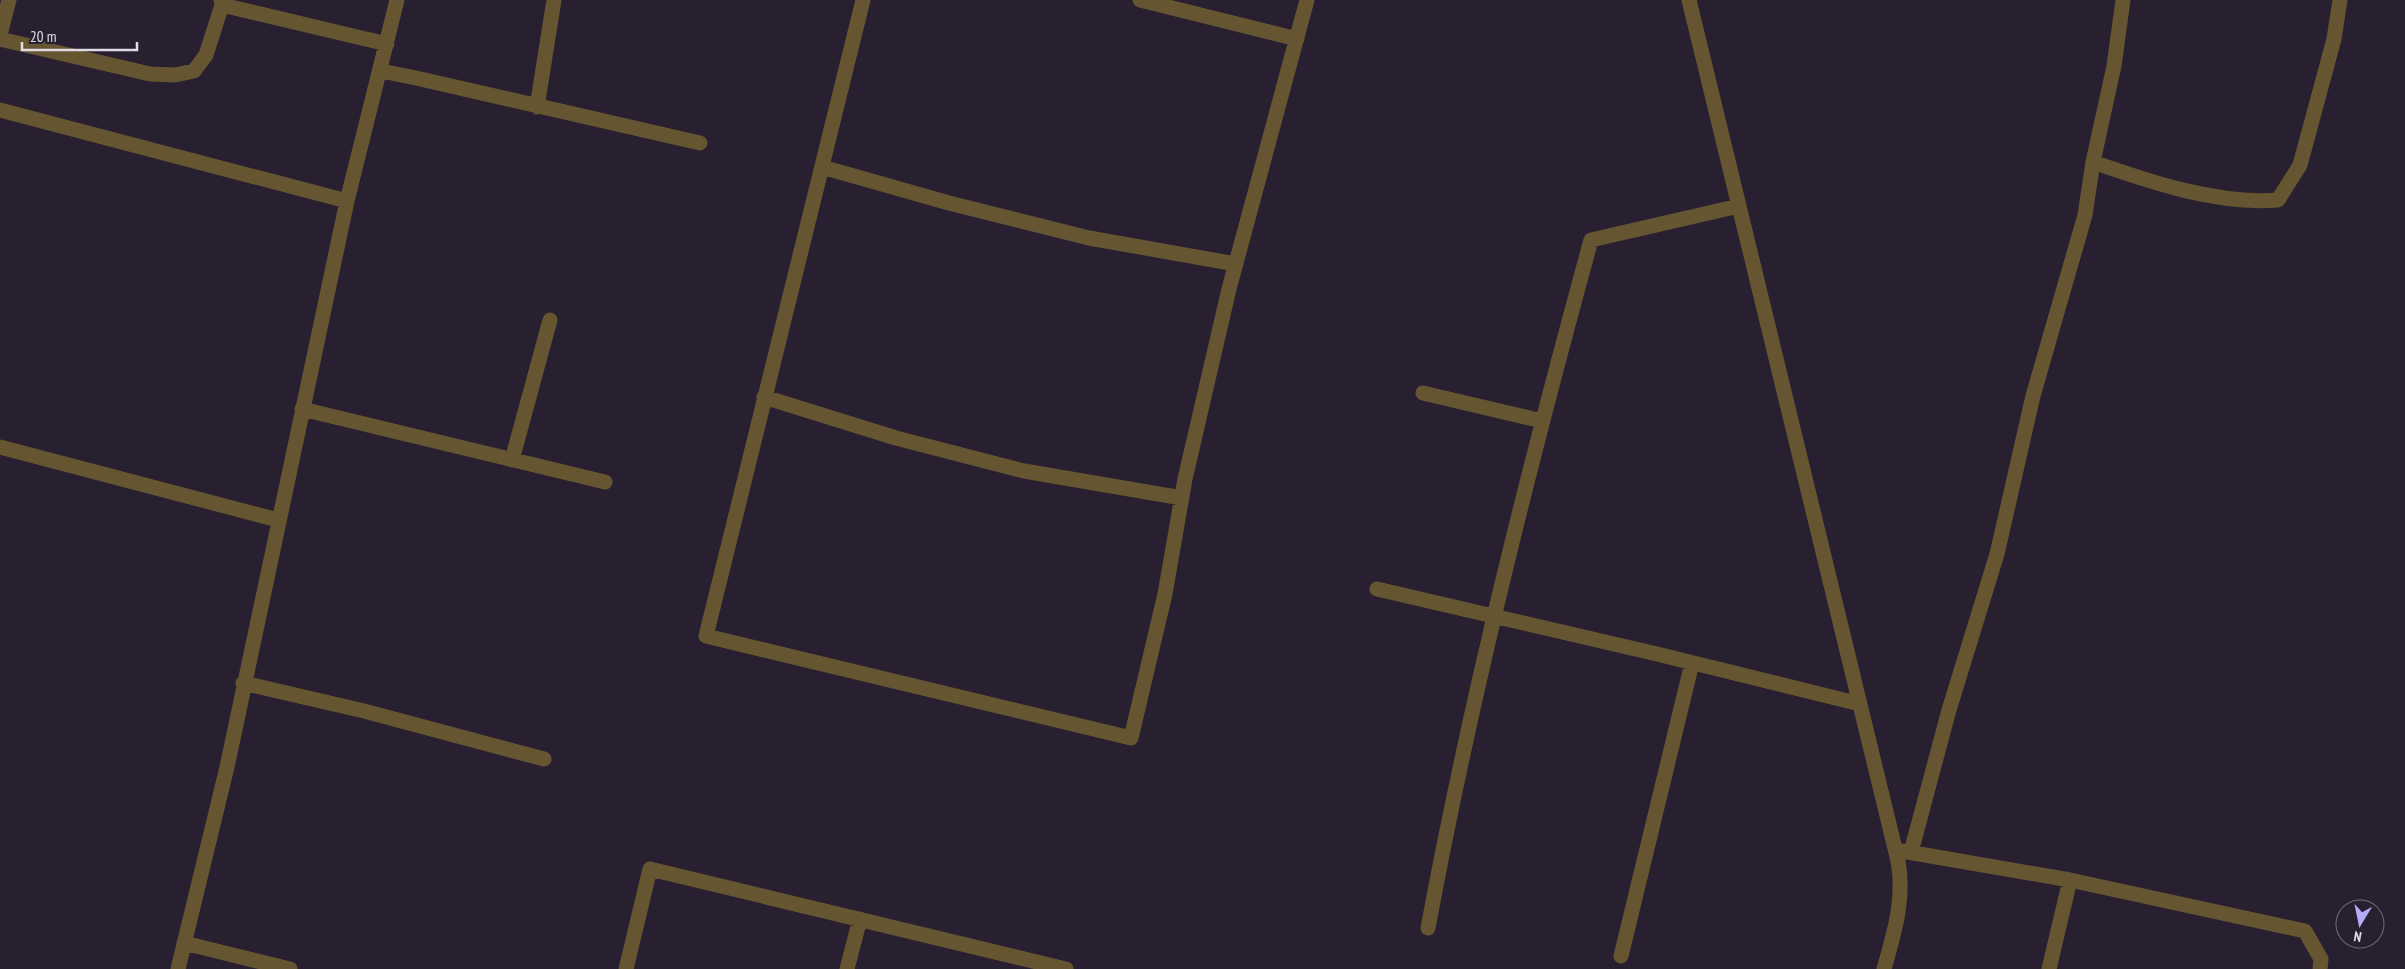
<svg xmlns="http://www.w3.org/2000/svg" width="2405" height="969" font-family="'PT Sans Narrow',sans-serif">
  <style>
    .lines { fill: none; stroke-linecap: round; stroke-linejoin: round }
    .minor { stroke: #655631; stroke-width: 15 }
  </style>
  <rect width="100%" height="100%" fill="#282030"/>
  <g class="lines">
    <path class="minor" d="M 863,0 L 706,636 L 1131,738 L 1165,594 L 1185,479 L 1229,289 L 1307,0
      M 1140,0 L 1297,39
      M 1689,0 L 1898,861 C 1905,898 1894,934 1884,969
      M 222,5 L 387,44
      M 0,35 L 9,0
      M 0,39 L 150,74 L 175,75 L 194,71 L 206,55 L 222,5 L 221,0
      M 381,71 L 416,78 L 700,143
      M 537,107 L 554,0
      M 0,110 L 347,201
      M 2093,162 C 2150,182 2218,205 2278,200 L 2300,165 L 2334,39 L 2340,0
      M 822,167 L 949,203 L 1089,238 L 1236,264
      M 1423,393 L 1542,421
      M 764,397 L 896,438 L 1024,471 L 1182,498
      M 302,409 L 605,482
      M 0,447 L 278,520
      M 512,460 L 550,320
      M 1377,589 L 1657,654 L 1860,704
      M 243,683 L 364,711 L 544,759
      M 1902,851 L 2070,880 L 2305,931 L 2321,959 L 2320,969
      M 1911,852 L 1949,710 L 1997,554 L 2033,396 L 2085,215 L 2093,162 L 2114,66 L 2123,0
      M 1428,928 C 1471,696 1529,467 1591,240 L 1739,206
      M 184,943 L 290,969
      M 1621,956 L 1692,663
      M 178,969 L 227,767 L 347,201 L 397,0
      M 626,969 L 650,869 L 1066,969
      M 847,969 L 860,919
      M 2049,969 L 2070,880"/>
  </g>
  <g transform="translate(2360 924) rotate(190)"><circle r="24" fill="#282030" stroke="#726b79"/>
  <path d="M0-4L9 19L0 12L-9 19Z" fill="#b5acf8"/>
  <text y="-8" font-size="14" font-weight="bold" text-anchor="middle" fill="#e0dbe6">N</text>
  </g>
  <path d="M22 42v8h115v-8" fill="none" stroke="#e0dbe6" stroke-width="2.5"/>
  <text x="30" y="42" font-size="15" fill="#e0dbe6" stroke="#282030" stroke-width="4" paint-order="stroke">20 m</text>
</svg>
